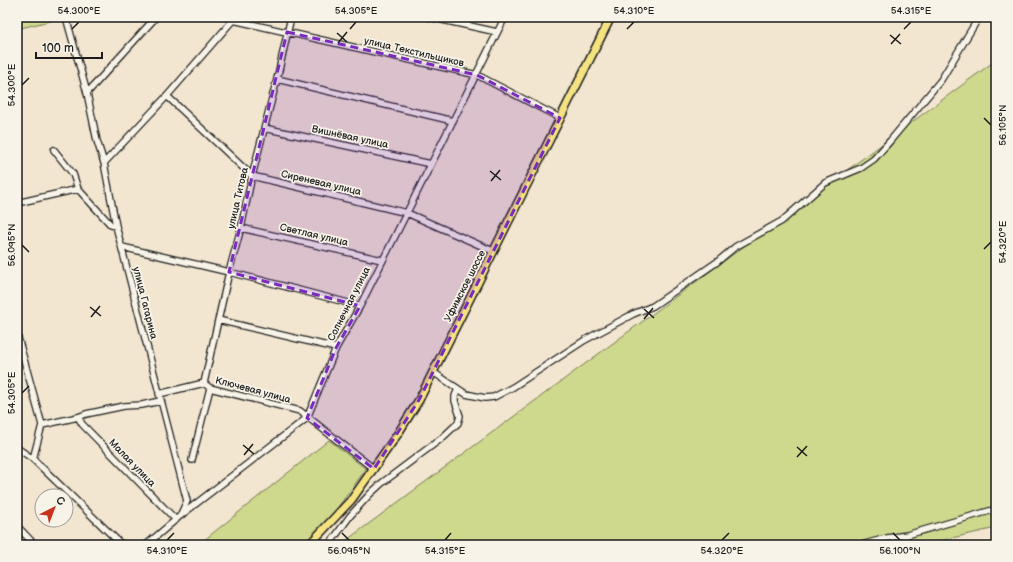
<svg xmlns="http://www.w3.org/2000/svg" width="1013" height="562" font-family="'Balsamiq Sans',sans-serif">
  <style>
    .green { fill: #ced98d; stroke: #757a54 }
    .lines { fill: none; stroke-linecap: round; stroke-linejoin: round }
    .minor-casing { stroke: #1c1c1c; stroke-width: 8 }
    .major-casing { stroke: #1c1c1c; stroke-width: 10 }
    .minor { stroke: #f7f3e8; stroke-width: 5.5 }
    .major { stroke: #f5e382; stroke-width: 7 }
    .marked { fill: #7b2cbf; fill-opacity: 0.2; stroke: #7b2cbf; stroke-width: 3; stroke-dasharray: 8 5; stroke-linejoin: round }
    .ticks { fill: none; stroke: #1c1c1c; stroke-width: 1.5 }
    .labels { text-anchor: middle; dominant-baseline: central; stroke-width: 3.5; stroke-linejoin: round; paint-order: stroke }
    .street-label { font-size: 10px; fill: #1c1c1c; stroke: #f7f3e8 }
    .neatline { fill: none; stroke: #1c1c1c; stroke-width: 1.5 }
    .ticks-label { font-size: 10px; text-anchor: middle; fill: #1c1c1c }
  </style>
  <rect width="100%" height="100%" fill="#f2e6d0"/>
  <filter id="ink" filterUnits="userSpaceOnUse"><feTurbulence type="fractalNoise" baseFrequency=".025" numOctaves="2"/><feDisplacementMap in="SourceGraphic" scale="8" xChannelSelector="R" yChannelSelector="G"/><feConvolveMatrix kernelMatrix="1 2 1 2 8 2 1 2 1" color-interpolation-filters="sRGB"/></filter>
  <g filter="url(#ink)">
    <path class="green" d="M 17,17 L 66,17 L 17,29 Z
      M 996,60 L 996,528 L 921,545 L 340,545 Z
      M 329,440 L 366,469 L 327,522 L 302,545 L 198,545 Z"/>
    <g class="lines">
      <defs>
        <path id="minor" d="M 66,17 L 87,93 L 97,141 L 104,163 L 116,226 L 187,501 L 181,514
          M 429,17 L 497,32
          M 277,79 L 453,121
          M 87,93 L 156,17
          M 167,96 L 252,176 L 407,213 L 493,251
          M 264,128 L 431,164
          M 54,150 L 73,174 L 78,189
          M 104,163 L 167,96 L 233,20 L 477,75 L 560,118
          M 17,203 L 78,189 L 111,225 L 116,226
          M 241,228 L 382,260
          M 122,247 L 229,272 L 360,306
          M 218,320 L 336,348
          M 17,334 L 42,425 L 33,459
          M 433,372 L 466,394 L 485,398 L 494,397 L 513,387 L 585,340 L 633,314 L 653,306 L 717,262 L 735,247 L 782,221 L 825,183 L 861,168 L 874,159 L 890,141 L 941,80 L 979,17
          M 204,383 L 229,272 L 241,228 L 252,176 L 277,79 L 291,17
          M 159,394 L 204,383 L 210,388 L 300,411 L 374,469
          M 78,417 L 82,424 L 176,520
          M 42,425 L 78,417 L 86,414 L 124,406 L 142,405 L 160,401
          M 17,448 L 33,459 L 122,545
          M 192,460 L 210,388
          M 17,526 L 35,545
          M 146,545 L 180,516 L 307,418 L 336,348 L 360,306 L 505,17
          M 329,545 L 350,516 L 370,494 L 382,483 L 442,438 L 458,423 L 460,416 L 455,401 L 455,396 L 458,389
          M 861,545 L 887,538 L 907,535 L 996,509"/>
        <path id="major" d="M 309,545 L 352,499 L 397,435 L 419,400 L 611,17"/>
      </defs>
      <use href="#minor" class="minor-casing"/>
      <use href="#major" class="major-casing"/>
      <use href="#minor" class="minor"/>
      <use href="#major" class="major"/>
    </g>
  </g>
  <path class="marked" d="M 287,32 L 477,75 L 560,118 L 419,400 L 374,469 L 307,418 L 336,348 L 360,306 L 229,272 Z"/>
  <path class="ticks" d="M 72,29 L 79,22M 350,29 L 356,22M 627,29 L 634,22M 904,29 L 911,22M 337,33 L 347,42M 890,35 L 901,44M 338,43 L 347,32M 891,44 L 900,34M 22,85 L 29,78M 984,118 L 991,125M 490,171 L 501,180M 491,181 L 500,170M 22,245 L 29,252M 984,249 L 991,242M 90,307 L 101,316M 644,309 L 654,318M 91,317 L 100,306M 644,319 L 653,308M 22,393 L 29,386M 243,445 L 254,454M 797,447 L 807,456M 244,455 L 253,444M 797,457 L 807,446M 342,533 L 349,540M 893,533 L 900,540M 167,540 L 174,533M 445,540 L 451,533M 722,540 L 729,533"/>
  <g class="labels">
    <g class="street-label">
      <text transform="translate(414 52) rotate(13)">улица Текстильщиков</text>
      <text transform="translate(350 137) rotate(12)">Вишнёвая улица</text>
      <text transform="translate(321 183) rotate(13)">Сиреневая улица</text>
      <text transform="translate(238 198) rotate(-77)">улица Титова</text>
      <text transform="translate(314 235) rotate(13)">Светлая улица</text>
      <text transform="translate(465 286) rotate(-63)">Уфимское шоссе</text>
      <text transform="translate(145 303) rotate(76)">улица Гагарина</text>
      <text transform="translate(349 304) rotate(-63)">Солнечная улица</text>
      <text transform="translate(253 390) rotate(15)">Ключевая улица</text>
      <text transform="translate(132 463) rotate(46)">Малая улица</text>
    </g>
  </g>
  <rect width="1013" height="562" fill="none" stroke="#f7f3e8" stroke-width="44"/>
  <g transform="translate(54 508) rotate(42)"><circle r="19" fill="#f7f3e8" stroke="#9f9d96"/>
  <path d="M0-3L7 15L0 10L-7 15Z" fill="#c8321e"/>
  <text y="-6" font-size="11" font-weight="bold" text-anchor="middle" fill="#1c1c1c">С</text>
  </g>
  <path d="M36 52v6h66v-6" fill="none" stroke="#1c1c1c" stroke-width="2"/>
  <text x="42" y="52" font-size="12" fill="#1c1c1c" stroke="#f7f3e8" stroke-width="3" paint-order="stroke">100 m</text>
  <rect x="22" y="22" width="969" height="518" class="neatline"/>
  <g class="ticks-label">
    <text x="79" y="14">54.300°E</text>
    <text x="356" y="14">54.305°E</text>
    <text x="634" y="14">54.310°E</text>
    <text x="911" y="14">54.315°E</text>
    <text transform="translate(11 85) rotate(-90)" y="4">54.300°E</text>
    <text transform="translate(1002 125) rotate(-90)" y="4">56.105°N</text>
    <text transform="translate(1002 242) rotate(-90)" y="4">54.320°E</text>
    <text transform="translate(11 245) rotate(-90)" y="4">56.095°N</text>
    <text transform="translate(11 393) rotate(-90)" y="4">54.305°E</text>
    <text x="167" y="554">54.310°E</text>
    <text x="349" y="554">56.095°N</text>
    <text x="445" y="554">54.315°E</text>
    <text x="722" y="554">54.320°E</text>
    <text x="900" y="554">56.100°N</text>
  </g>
</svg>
